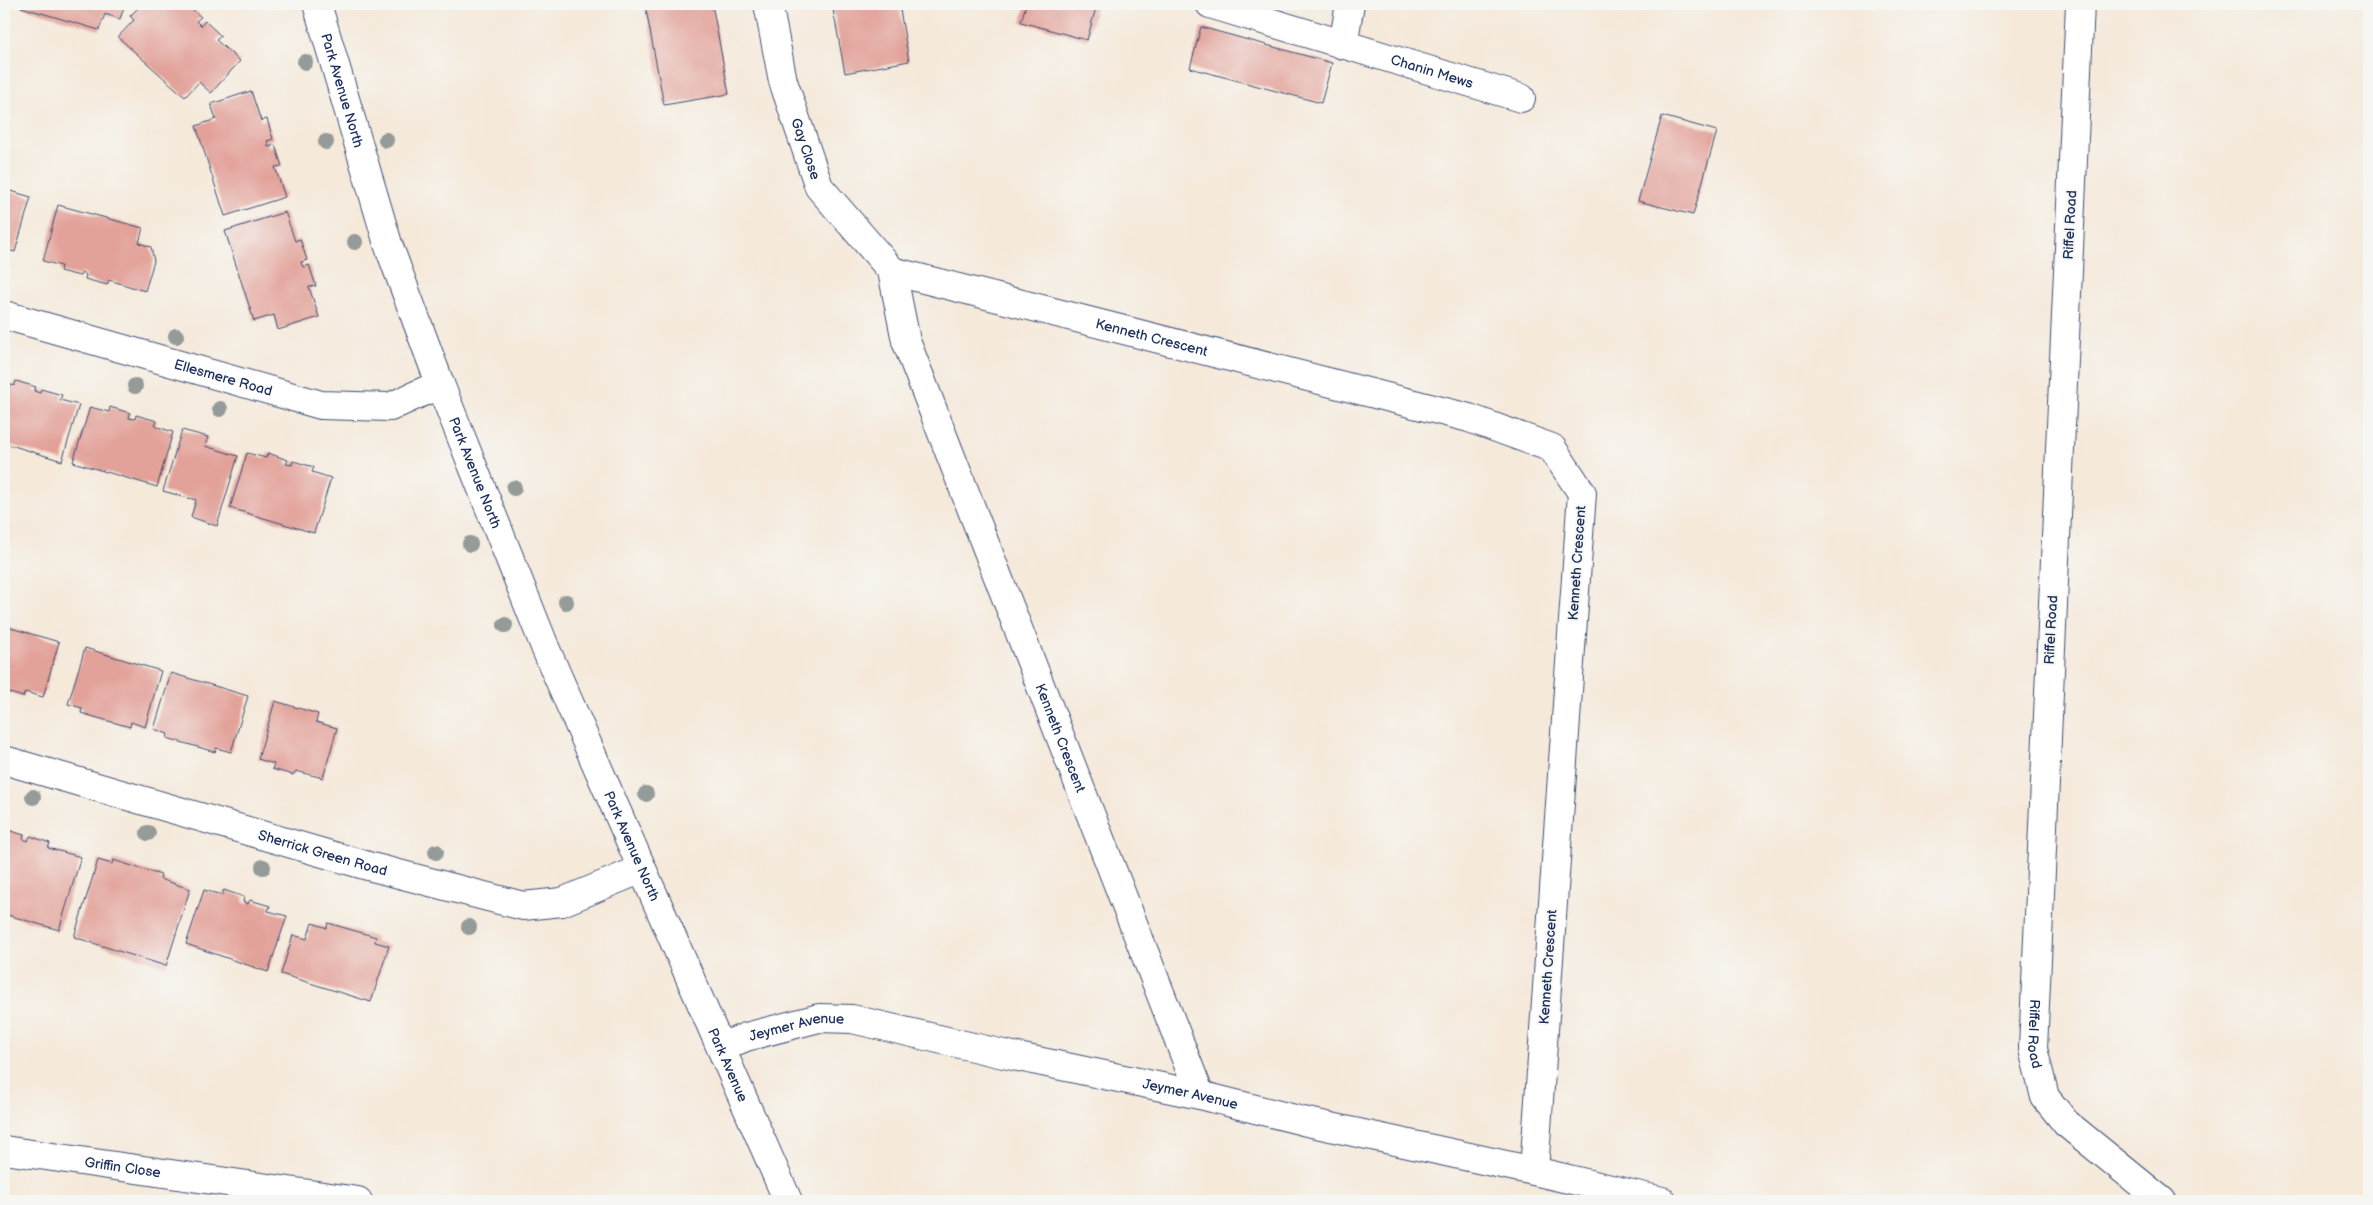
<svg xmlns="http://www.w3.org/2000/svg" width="2373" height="1205" font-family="'Balsamiq Sans',sans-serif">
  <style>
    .building { fill: #e2a199 }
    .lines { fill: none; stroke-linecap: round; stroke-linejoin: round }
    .street-casing { stroke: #3c4b71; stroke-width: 30 }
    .secondary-casing { stroke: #3c4b71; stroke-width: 30 }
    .street { stroke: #fff; stroke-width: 28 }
    .secondary { stroke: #fff; stroke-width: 28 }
    .tree { fill: #949b98 }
    .labels { text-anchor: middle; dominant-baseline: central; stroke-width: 4; stroke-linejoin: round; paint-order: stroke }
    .street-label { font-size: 14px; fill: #1b2f5e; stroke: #f6f6f2 }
  </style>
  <rect width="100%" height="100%" fill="#f6f6f2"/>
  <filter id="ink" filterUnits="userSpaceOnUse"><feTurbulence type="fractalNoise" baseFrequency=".02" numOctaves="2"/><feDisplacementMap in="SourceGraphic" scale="10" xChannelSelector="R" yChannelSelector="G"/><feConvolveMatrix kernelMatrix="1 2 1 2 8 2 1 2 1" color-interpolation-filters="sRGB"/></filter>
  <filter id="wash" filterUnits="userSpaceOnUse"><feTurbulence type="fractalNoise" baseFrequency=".0096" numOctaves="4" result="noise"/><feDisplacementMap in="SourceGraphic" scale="20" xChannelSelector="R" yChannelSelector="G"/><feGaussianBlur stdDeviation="1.12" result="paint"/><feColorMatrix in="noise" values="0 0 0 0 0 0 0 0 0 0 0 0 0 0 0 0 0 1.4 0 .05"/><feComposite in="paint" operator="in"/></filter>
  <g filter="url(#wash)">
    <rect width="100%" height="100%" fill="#f5e9da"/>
    <g id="blocks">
      <path class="building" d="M 22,4 L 125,4 L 120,19 L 105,14 L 99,30 L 21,7 Z
        M 142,4 L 177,4 L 180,7 L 186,4 L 201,17 L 196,21 L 201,26 L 205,21 L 221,36 L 216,40 L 240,61 L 211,93 L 199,82 L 185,97 L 118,37 L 134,20 L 130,16 Z
        M 645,4 L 712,4 L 729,94 L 664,105 Z
        M 832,4 L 899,4 L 909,61 L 845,73 Z
        M 1026,4 L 1097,4 L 1087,40 L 1021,22 Z
        M 1201,27 L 1332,63 L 1321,103 L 1190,68 Z
        M 251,91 L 261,121 L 267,119 L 273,139 L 267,141 L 268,144 L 268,147 L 275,145 L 282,166 L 275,167 L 285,197 L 225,216 L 196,126 L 216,119 L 211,104 Z
        M 1662,116 L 1717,131 L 1693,215 L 1638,201 Z
        M 4,189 L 31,197 L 15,252 L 4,249 Z
        M 58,205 L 143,228 L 139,243 L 151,247 L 154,261 L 145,291 L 109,280 L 107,285 L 85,279 L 86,275 L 82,272 L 80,276 L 60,271 L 61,266 L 43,261 Z
        M 285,212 L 295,241 L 300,239 L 307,260 L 301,262 L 302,265 L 303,267 L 309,265 L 316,286 L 309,287 L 319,317 L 278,330 L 274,315 L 254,321 L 225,231 Z
        M 16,381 L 36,387 L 34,391 L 40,393 L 41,389 L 62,395 L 60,400 L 79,405 L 62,461 L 4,443 L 4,382 L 14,386 Z
        M 90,407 L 109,412 L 110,407 L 130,413 L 129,418 L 135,419 L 136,415 L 157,421 L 155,426 L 173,432 L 157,487 L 73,462 Z
        M 182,430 L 208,437 L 205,446 L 238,456 L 217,526 L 191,517 L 196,500 L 163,491 Z
        M 247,453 L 266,458 L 268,453 L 288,460 L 286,464 L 292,465 L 293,461 L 314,467 L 312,472 L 331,478 L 314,533 L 230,508 Z
        M 4,626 L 59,642 L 43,697 L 25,692 L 23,697 L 4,691 Z
        M 85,648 L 161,671 L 145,727 L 131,722 L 130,727 L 105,720 L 81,713 L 82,708 L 68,704 Z
        M 171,673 L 248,696 L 231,752 L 216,748 L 215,752 L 167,738 L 168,734 L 154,729 Z
        M 275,701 L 318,714 L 316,722 L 337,728 L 323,778 L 296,771 L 293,775 L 272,769 L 274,764 L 258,759 Z
        M 4,829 L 24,835 L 23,839 L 28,841 L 30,836 L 50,843 L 48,848 L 81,857 L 59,930 L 4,914 Z
        M 98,860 L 112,864 L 113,860 L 161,875 L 160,879 L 190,889 L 166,966 L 74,937 Z
        M 204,890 L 222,895 L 224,890 L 244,897 L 243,902 L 248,904 L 250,900 L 270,906 L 268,911 L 287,916 L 268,972 L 186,944 Z
        M 312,923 L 327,928 L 328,923 L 376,937 L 375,942 L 389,946 L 371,1002 L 281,974 L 293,935 L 307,939 Z"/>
    </g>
  </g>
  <g filter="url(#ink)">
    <use href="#blocks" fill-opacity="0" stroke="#3c4b71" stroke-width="1"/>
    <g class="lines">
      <defs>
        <g id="street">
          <path id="s1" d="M 768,4 L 783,81 L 819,187 L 892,271 L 906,341 L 1200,1095"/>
          <path id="s2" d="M 1210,4 L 1521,98"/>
          <path id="s3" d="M 2080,4 L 2033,1049 L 2045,1097 L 2066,1123 L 2162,1201"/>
          <path d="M 1343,45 L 1350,4"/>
          <path id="s4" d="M 892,271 L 1469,418 L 1552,448 L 1582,493 L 1534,1171"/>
          <path id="s5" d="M 4,315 L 321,405 L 390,407 L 440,384"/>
          <path id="s6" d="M 4,760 L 368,866 L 523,906 L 562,902 L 642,869"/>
          <path id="s7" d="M 721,1047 L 746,1037 L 819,1018 L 852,1019 L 999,1053 L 1200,1095 L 1303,1121 L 1534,1171 L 1662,1201"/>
          <path id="s8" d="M 4,1150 L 358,1201"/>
        </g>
        <g id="secondary">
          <path id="s9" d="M 317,4 L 388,244 L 440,384 L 547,652 L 788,1201"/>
        </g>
      </defs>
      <use href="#street" class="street-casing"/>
      <use href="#secondary" class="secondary-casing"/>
      <use href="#street" class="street"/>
      <use href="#secondary" class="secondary"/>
    </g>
    <g class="tree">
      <circle cx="305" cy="62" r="8"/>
      <circle cx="386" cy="140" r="8"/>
      <circle cx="326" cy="142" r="8"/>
      <circle cx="355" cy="242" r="8"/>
      <circle cx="176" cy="336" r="8"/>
      <circle cx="135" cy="386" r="8"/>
      <circle cx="220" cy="409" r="8"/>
      <circle cx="514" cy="488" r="8"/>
      <circle cx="470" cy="544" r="8"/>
      <circle cx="566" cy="602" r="8"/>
      <circle cx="505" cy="625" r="8"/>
      <circle cx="646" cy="794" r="8"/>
      <circle cx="33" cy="797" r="8"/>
      <circle cx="148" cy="833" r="8"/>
      <circle cx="436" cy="852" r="8"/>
      <circle cx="263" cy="867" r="8"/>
      <circle cx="469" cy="927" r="8"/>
    </g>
  </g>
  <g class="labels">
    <g class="street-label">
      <text stroke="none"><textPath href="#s2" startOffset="232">Chanin Mews</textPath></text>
      <text stroke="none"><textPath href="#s9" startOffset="90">Park Avenue North</textPath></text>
      <text stroke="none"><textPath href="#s1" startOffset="150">Gay Close</textPath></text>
      <text transform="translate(2070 225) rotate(-87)">Riffel Road</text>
      <text stroke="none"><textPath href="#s4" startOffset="268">Kenneth Crescent</textPath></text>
      <text stroke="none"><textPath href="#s5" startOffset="228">Ellesmere Road</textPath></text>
      <text stroke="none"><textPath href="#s9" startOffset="495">Park Avenue North</textPath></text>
      <text transform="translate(1577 563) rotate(-86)">Kenneth Crescent</text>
      <text transform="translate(2051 630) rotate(-87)">Riffel Road</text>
      <text stroke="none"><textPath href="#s1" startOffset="799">Kenneth Crescent</textPath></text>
      <text stroke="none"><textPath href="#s9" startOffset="900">Park Avenue North</textPath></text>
      <text stroke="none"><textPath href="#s6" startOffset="332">Sherrick Green Road</textPath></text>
      <text transform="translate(1548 967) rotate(-86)">Kenneth Crescent</text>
      <text stroke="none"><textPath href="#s7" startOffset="79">Jeymer Avenue</textPath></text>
      <text stroke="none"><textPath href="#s3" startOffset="1031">Riffel Road</textPath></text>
      <text stroke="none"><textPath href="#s9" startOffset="1139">Park Avenue</textPath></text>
      <text stroke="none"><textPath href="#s7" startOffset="482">Jeymer Avenue</textPath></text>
      <text stroke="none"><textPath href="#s8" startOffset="120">Griffin Close</textPath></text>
    </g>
  </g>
  <rect width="2373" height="1205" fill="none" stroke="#f6f6f2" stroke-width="20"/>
</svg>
